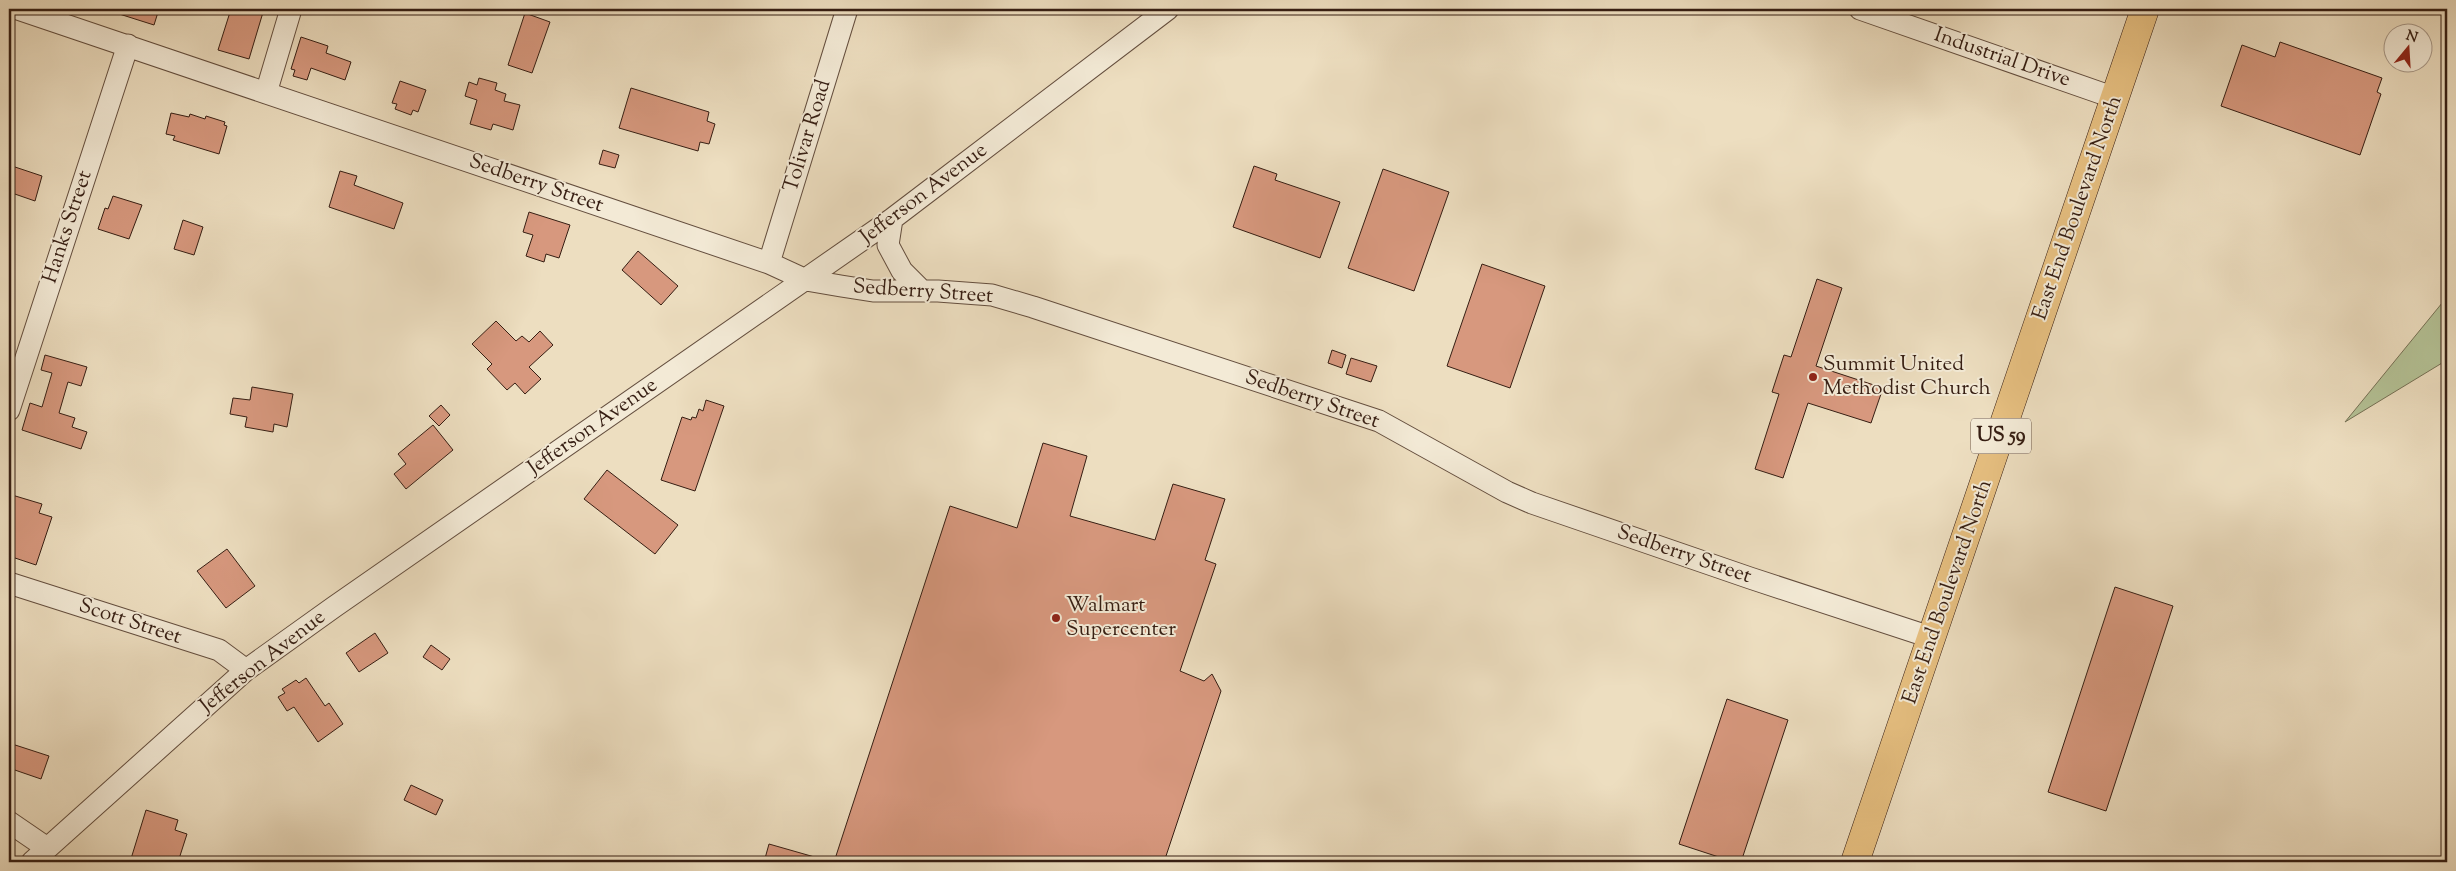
<svg xmlns="http://www.w3.org/2000/svg" width="2456" height="871" font-family="'Sorts Mill Goudy',serif">
  <style>
    .green { fill: #b4c296; stroke: #757054 }
    .building { fill: #d7987e; stroke: #361e13 }
    .lines { fill: none; stroke-linecap: round; stroke-linejoin: round }
    .minor-casing { stroke: #644e3e; stroke-width: 23 }
    .highway-casing { stroke: #361e13; stroke-width: 29 }
    .minor { stroke: #f3ead6; stroke-width: 21 }
    .highway { stroke: #e6bf80; stroke-width: 28 }
    .poi-dot { fill: #8f2418; stroke: #f3ead6; stroke-width: 2 }
    .labels { text-anchor: middle; dominant-baseline: central; stroke-width: 4; stroke-linejoin: round; paint-order: stroke }
    .shield { fill: #f3ead6; stroke: #6f5b4e; stroke-width: 1 }
    .shield-label { font-size: 20px; font-weight: bold; fill: #361e13 }
    .street-label { font-size: 21px; fill: #361e13; stroke: #f3ead6 }
    .poi-label { font-size: 21px; fill: #361e13; stroke: #f3ead6; text-anchor: start }
  </style>
  <rect width="100%" height="100%" fill="#eddec0"/>
  <filter id="stains"><feTurbulence type="fractalNoise" baseFrequency=".004" numOctaves="4"/><feColorMatrix values="0 0 0 0 .2 0 0 0 0 .09 0 0 0 0 .02 0 0 0 .5 -.17"/></filter>
  <radialGradient id="worn" r=".72"><stop offset=".6" stop-color="#630" stop-opacity="0"/><stop offset="1" stop-color="#630" stop-opacity=".3"/></radialGradient>
  <path class="green" d="M 2447,297 L 2447,360 L 2345,422 Z"/>
  <path class="building" d="M 113,9 L 159,9 L 154,25 L 113,12 Z
    M 231,9 L 264,9 L 249,59 L 218,50 Z
    M 525,13 L 550,22 L 532,73 L 508,65 Z
    M 301,37 L 328,46 L 326,53 L 351,62 L 345,80 L 311,68 L 307,80 L 293,76 L 295,70 L 291,69 Z
    M 2280,42 L 2382,78 L 2377,92 L 2381,94 L 2360,155 L 2221,106 L 2242,45 L 2275,57 Z
    M 479,78 L 497,83 L 495,90 L 506,94 L 504,101 L 520,105 L 513,130 L 493,124 L 491,130 L 470,124 L 477,100 L 465,96 L 469,82 L 477,85 Z
    M 400,81 L 426,90 L 418,112 L 413,110 L 411,115 L 395,109 L 397,104 L 392,103 Z
    M 631,88 L 709,112 L 707,121 L 715,124 L 709,144 L 700,142 L 698,151 L 619,128 Z
    M 171,113 L 189,117 L 190,114 L 205,119 L 206,116 L 225,122 L 224,125 L 227,126 L 219,154 L 173,140 L 175,136 L 166,134 Z
    M 603,150 L 619,155 L 615,168 L 599,164 Z
    M 9,165 L 42,176 L 35,201 L 9,192 Z
    M 1254,166 L 1277,174 L 1275,180 L 1340,202 L 1320,258 L 1233,227 Z
    M 1383,169 L 1449,192 L 1414,291 L 1348,268 Z
    M 340,171 L 357,176 L 354,185 L 403,203 L 394,229 L 329,207 Z
    M 113,196 L 142,205 L 129,239 L 98,229 L 105,208 L 108,209 Z
    M 529,212 L 570,225 L 559,258 L 546,254 L 544,262 L 526,256 L 533,235 L 523,232 Z
    M 183,220 L 203,227 L 194,255 L 174,249 Z
    M 638,251 L 678,286 L 661,305 L 622,270 Z
    M 1482,264 L 1545,286 L 1510,388 L 1447,366 Z
    M 1817,279 L 1842,288 L 1816,366 L 1883,388 L 1871,423 L 1808,403 L 1783,478 L 1755,469 L 1779,394 L 1772,392 L 1784,355 L 1791,357 Z
    M 496,321 L 516,341 L 522,336 L 529,342 L 540,331 L 553,345 L 529,367 L 541,379 L 525,394 L 515,383 L 507,390 L 487,369 L 492,364 L 472,344 Z
    M 1332,350 L 1346,355 L 1342,368 L 1328,363 Z
    M 45,355 L 87,367 L 81,386 L 68,382 L 59,413 L 75,418 L 72,427 L 87,432 L 81,449 L 22,430 L 30,403 L 42,407 L 52,373 L 41,370 Z
    M 1351,358 L 1377,366 L 1371,382 L 1346,374 Z
    M 252,387 L 293,394 L 287,427 L 274,424 L 273,432 L 245,427 L 247,417 L 230,414 L 233,398 L 250,400 Z
    M 706,400 L 724,406 L 695,491 L 661,480 L 682,417 L 691,420 L 692,417 L 696,418 L 699,409 L 703,411 Z
    M 441,405 L 450,415 L 439,426 L 429,416 Z
    M 433,425 L 453,450 L 406,489 L 394,474 L 406,464 L 398,454 Z
    M 1043,443 L 1087,456 L 1070,516 L 1155,540 L 1173,484 L 1225,499 L 1205,560 L 1216,564 L 1180,671 L 1204,681 L 1212,674 L 1221,691 L 1164,862 L 834,862 L 950,506 L 1017,528 Z
    M 607,470 L 678,525 L 655,554 L 584,499 Z
    M 12,495 L 42,504 L 39,513 L 52,517 L 36,565 L 9,556 L 9,507 Z
    M 227,549 L 255,586 L 226,608 L 197,571 Z
    M 2115,587 L 2173,606 L 2106,811 L 2048,792 Z
    M 375,633 L 388,653 L 359,672 L 346,653 Z
    M 431,645 L 450,659 L 442,670 L 423,657 Z
    M 306,678 L 325,706 L 329,703 L 343,724 L 318,742 L 294,707 L 287,711 L 278,697 L 285,693 L 282,689 L 296,680 L 299,683 Z
    M 1727,699 L 1788,720 L 1741,862 L 1734,862 L 1679,844 Z
    M 9,743 L 49,756 L 41,779 L 9,768 Z
    M 411,785 L 443,800 L 436,815 L 404,800 Z
    M 146,810 L 178,820 L 175,830 L 187,834 L 178,862 L 130,862 Z
    M 769,844 L 818,858 L 818,862 L 764,862 Z"/>
  <g class="lines">
    <defs>
      <path id="minor" d="M 18,9 L 769,263 L 806,280 L 841,286 L 873,291 L 938,291 L 992,295 L 1033,307 L 1379,421 L 1507,492 L 1532,503 L 1750,578 L 1933,638
        M 1860,9 L 2115,98
        M 266,93 L 291,9
        M 892,219 L 888,245 L 902,271 L 922,291
        M 769,263 L 847,9
        M 9,410 L 128,45
        M 9,583 L 219,650 L 246,670
        M 9,822 L 47,848
        M 32,862 L 246,670 L 334,607 L 892,219 L 1168,9"/>
      <path id="highway" d="M 1855,862 L 2145,9"/>
    </defs>
    <use href="#minor" class="minor-casing"/>
    <use href="#highway" class="highway-casing"/>
    <use href="#minor" class="minor"/>
    <use href="#highway" class="highway"/>
  </g>
  <g class="poi-dot">
    <circle cx="1813" cy="377" r="5"/>
    <circle cx="1056" cy="618" r="5"/>
  </g>
  <g class="labels">
    <rect class="shield" x="1971" y="418.5" width="60" height="35" rx="4"/>
    <g class="shield-label">
      <text x="2001" y="436">US 59</text>
    </g>
    <g class="street-label">
      <text transform="translate(2002 58) rotate(19)">Industrial Drive</text>
      <text transform="translate(808 136) rotate(-73)">Tolivar Road</text>
      <text transform="translate(536 184) rotate(19)">Sedberry Street</text>
      <text transform="translate(924 194) rotate(-37)">Jefferson Avenue</text>
      <text transform="translate(2078 208) rotate(-71)">East End Boulevard North</text>
      <text transform="translate(68 227) rotate(-72)">Hanks Street</text>
      <text transform="translate(923 292) rotate(4)">Sedberry Street</text>
      <text transform="translate(1312 400) rotate(19)">Sedberry Street</text>
      <text transform="translate(593 427) rotate(-35)">Jefferson Avenue</text>
      <text transform="translate(1684 555) rotate(19)">Sedberry Street</text>
      <text transform="translate(1948 592) rotate(-71)">East End Boulevard North</text>
      <text transform="translate(130 622) rotate(18)">Scott Street</text>
      <text transform="translate(263 662) rotate(-38)">Jefferson Avenue</text>
    </g>
    <g class="poi-label">
      <text x="1823" y="365">Summit United<tspan x="1823" dy="24">Methodist Church</tspan></text>
      <text x="1066" y="606">Walmart<tspan x="1066" dy="24">Supercenter</tspan></text>
    </g>
  </g>
  <rect width="2456" height="871" fill="none" stroke="#eddec0" stroke-width="30"/>
  <rect x="10" y="10" width="2436" height="851" fill="none" stroke="#361e13" stroke-width="2.5"/>
  <rect x="15" y="15" width="2426" height="841" fill="none" stroke="#361e13"/>
  <g transform="translate(2408 48) rotate(18)"><circle r="24" fill="#f3ead6" stroke="#a79888"/>
  <path d="M0-4L9 19L0 12L-9 19Z" fill="#8f2418"/>
  <text y="-8" font-size="14" font-weight="bold" text-anchor="middle" fill="#361e13">N</text>
  </g>
  <rect width="100%" height="100%" filter="url(#stains)"/>
  <rect width="100%" height="100%" fill="url(#worn)"/>
</svg>
